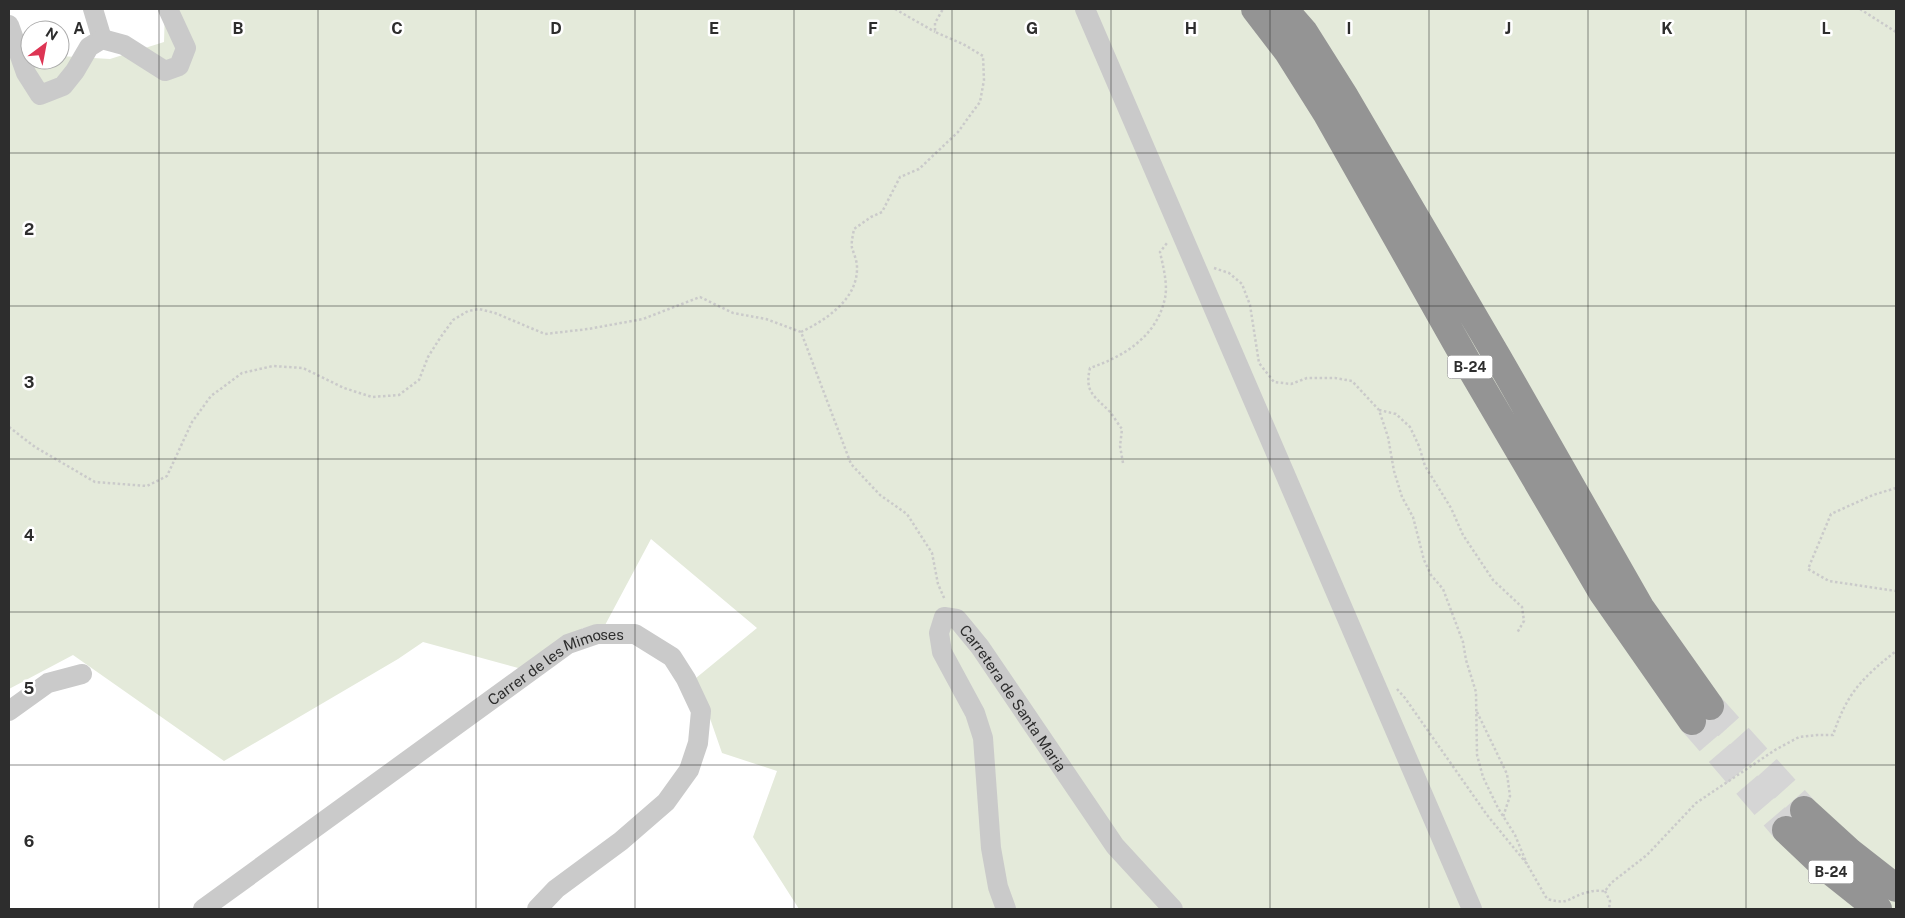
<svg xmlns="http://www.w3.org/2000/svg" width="1905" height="918" font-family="'Public Sans',sans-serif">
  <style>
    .green { fill: #e4eada }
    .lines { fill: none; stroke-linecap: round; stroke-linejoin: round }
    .highway-tunnel { stroke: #d5d5d5; stroke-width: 28; stroke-dasharray: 28 14; stroke-linecap: butt }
    .path { stroke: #cacaca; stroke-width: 2.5; stroke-dasharray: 2.5 2.5; stroke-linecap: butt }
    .minor { stroke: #cacaca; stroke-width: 20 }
    .highway { stroke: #949494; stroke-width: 28 }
    .grid { fill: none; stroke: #2d2d2d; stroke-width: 1; stroke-opacity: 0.55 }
    .labels { text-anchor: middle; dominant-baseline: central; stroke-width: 5; stroke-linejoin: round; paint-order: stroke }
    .shield { fill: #fff; stroke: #6c6c6c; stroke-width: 1 }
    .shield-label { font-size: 14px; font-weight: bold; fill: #2d2d2d }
    .street-label { font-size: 15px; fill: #2d2d2d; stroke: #fff }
    .grid-label { font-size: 16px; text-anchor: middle; font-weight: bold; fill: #2d2d2d; stroke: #fff; stroke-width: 5; stroke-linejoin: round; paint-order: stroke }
  </style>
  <rect width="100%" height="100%" fill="#fff"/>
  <path class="green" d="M 165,9 L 1896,9 L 1896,909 L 799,909 L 753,837 L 777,771 L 722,753 L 696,678 L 757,628 L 651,539 L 604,627 L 583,628 L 522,669 L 423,642 L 398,659 L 224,761 L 73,655 L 9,689 L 9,25 L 30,39 L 30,60 L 60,60 L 60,56 L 110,59 L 164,42 Z"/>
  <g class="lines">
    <path class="highway-tunnel" d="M 1710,706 L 1804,810
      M 1692,721 L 1786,830"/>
    <path class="path" d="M 895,9 L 935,32
      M 1860,9 L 1896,32
      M 1214,268 L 1229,273 L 1242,284 L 1250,305 L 1259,363 L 1274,382 L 1291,384 L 1307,378 L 1335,378 L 1352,381 L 1379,410 L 1388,437 L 1394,471 L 1402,497 L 1413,517 L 1424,560 L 1431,575 L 1443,589 L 1463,642 L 1466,660 L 1476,692 L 1477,755 L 1483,777 L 1498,808 L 1515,835 L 1527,864
      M 801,332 C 826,320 858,299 857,267 C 857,261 854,254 852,248 C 851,242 853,235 854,229 L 871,217 L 882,212 L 900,177 L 919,169 L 958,132 L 971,114 L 980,102 L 984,80 L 983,56 L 963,44 L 935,32 L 935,23 L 943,9
      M 1379,410 L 1396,414 L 1410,427 L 1419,446 L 1425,466 L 1451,508 L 1463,535 L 1493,580 L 1522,607 L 1524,621 L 1517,633
      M 9,427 L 35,447 L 95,482 L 147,486 L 167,476 L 192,422 L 211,396 L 242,373 L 273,366 L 303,368 L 344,388 L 372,397 L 399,395 L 419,380 L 428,357 L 440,338 L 453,320 L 468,311 L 479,309 L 495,313 L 545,334 L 588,329 L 643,319 L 700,297 L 733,313 L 766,319 L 801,332 L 851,464 L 880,495 L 907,514 L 932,553 L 938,584 L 945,600
      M 1123,463 L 1120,446 L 1122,429 C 1118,424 1114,417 1110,412 C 1095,396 1084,393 1090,368 C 1125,356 1157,336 1165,298 C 1168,284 1163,266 1160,252 L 1167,243
      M 1896,488 L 1873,495 L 1831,514 L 1808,569 L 1829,581 L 1896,591
      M 1397,689 L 1405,698 L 1487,815 L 1527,864 L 1547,899 C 1572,906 1568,896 1589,892 C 1594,890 1600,891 1605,891 L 1611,883 L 1647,855 L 1696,803 L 1775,750 L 1799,737 L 1817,735 L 1833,735 C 1847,693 1862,678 1896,651
      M 1477,712 L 1507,774 L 1510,796 L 1503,817
      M 1605,891 L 1610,901 L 1609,909"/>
    <g class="minor">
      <path d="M 93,9 L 102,39"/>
      <path d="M 1085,9 L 1472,909"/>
      <path d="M 9,25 L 26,73 L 40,95 L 63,86 L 75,71 L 89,47 L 102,39"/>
      <path d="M 102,39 L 124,45 L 165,71 L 179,66 L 186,48 L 168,9"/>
      <path d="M 9,711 L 48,683 L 82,674"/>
      <path id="s1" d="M 203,909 L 568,644 L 597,634 L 635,634 L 672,657 L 686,679 L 701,711 L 698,743 L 689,770 L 666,802 L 621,841 L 556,889 L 537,909"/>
      <path id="s2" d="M 1006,909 L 998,887 L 991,848 L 983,738 L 975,713 L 942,652 L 939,633 L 944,617 L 957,619 L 980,647 L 1115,846 L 1173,909"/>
    </g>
    <path class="highway" d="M 1255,9 L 1288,52 L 1327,114 L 1470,367 L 1602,592 L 1692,721
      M 1284,9 L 1304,32 L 1345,97 L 1498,358 L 1640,607 L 1710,706
      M 1804,810 L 1850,852 L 1896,888
      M 1786,830 L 1824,866 L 1878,909"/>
  </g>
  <path class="grid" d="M 159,9 L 159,909M 318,9 L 318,909M 476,9 L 476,909M 635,9 L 635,909M 794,9 L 794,909M 952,9 L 952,909M 1111,9 L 1111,909M 1270,9 L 1270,909M 1429,9 L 1429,909M 1588,9 L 1588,909M 1746,9 L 1746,909M 9,153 L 1896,153M 9,306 L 1896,306M 9,459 L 1896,459M 9,612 L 1896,612M 9,765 L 1896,765"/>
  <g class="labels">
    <g class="shield">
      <rect x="1447.5" y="355.5" width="45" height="23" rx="4"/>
      <rect x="1808.5" y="860.5" width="45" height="23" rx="4"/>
    </g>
    <g class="shield-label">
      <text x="1470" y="367">B-24</text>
      <text x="1831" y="872">B-24</text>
    </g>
    <g class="street-label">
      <text stroke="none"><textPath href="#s1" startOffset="431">Carrer de les Mimoses</textPath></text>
      <text stroke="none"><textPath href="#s2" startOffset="415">Carretera de Santa Maria</textPath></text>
    </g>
  </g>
  <g class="grid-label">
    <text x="79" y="34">A</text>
    <text x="238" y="34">B</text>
    <text x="397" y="34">C</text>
    <text x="556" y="34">D</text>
    <text x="714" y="34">E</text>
    <text x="873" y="34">F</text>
    <text x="1032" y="34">G</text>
    <text x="1191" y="34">H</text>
    <text x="1349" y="34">I</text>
    <text x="1508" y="34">J</text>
    <text x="1667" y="34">K</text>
    <text x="1826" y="34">L</text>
    <text x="29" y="235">2</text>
    <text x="29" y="388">3</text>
    <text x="29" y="541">4</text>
    <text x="29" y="694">5</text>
    <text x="29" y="847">6</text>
  </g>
  <rect width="1905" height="918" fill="none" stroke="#2d2d2d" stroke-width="20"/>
  <g transform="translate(45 45) rotate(32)"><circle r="24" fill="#ffffff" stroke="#ababab"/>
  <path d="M0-4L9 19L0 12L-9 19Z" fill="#dd3554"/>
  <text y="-8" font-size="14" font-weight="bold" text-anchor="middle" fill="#2d2d2d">N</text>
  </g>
</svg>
